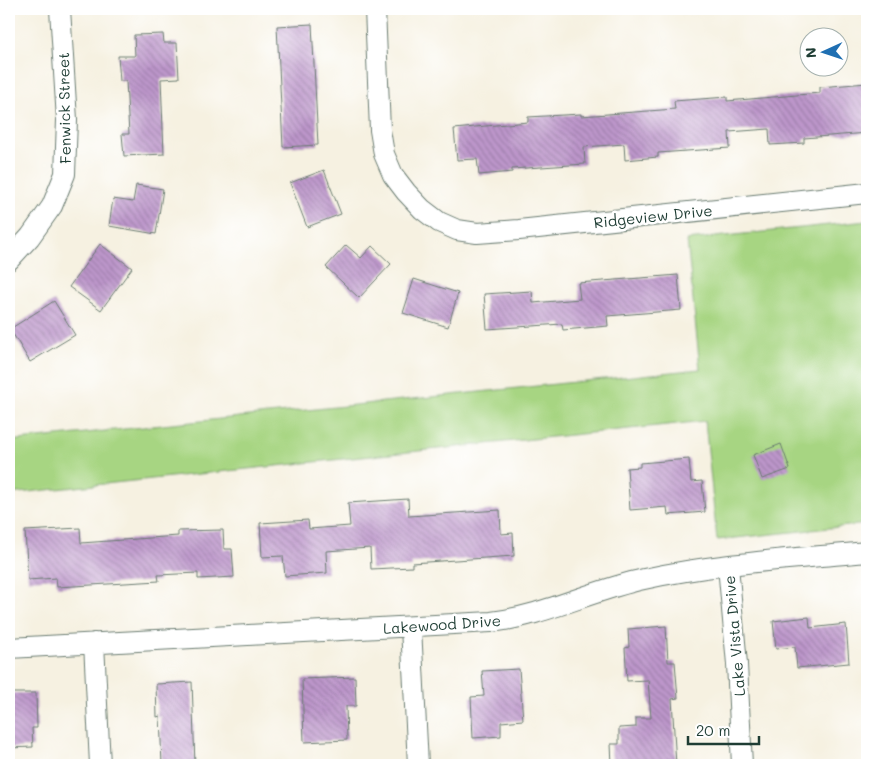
<svg xmlns="http://www.w3.org/2000/svg" width="876" height="774" font-family="Mali,sans-serif">
  <style>
    .green { fill: #a7d582; stroke: #63895b }
    .building { fill: url(#building-back-hatch) }
    .lines { fill: none; stroke-linecap: round; stroke-linejoin: round }
    .street-casing { stroke: #6a7c71; stroke-width: 22 }
    .street { stroke: #fff; stroke-width: 20 }
    .labels { text-anchor: middle; dominant-baseline: central; stroke-width: 5; stroke-linejoin: round; paint-order: stroke }
    .street-label { font-size: 15px; fill: #1f3d34; stroke: #fff }
  </style>
  <defs>
    <pattern id="building-back-hatch" width="6" height="6" patternUnits="userSpaceOnUse" patternTransform="scale(1.25)"><rect width="6" height="6" fill="#bd96cb"/><path d="M-1 5l2 2M0 0l6 6M5-1l2 2" fill="none" stroke="#997ca6"/></pattern>
  </defs>
  <rect width="100%" height="100%" fill="#fff"/>
  <filter id="ink" filterUnits="userSpaceOnUse"><feTurbulence type="fractalNoise" baseFrequency=".02" numOctaves="2"/><feDisplacementMap in="SourceGraphic" scale="10" xChannelSelector="R" yChannelSelector="G"/><feConvolveMatrix kernelMatrix="1 2 1 2 8 2 1 2 1" color-interpolation-filters="sRGB"/></filter>
  <filter id="wash" filterUnits="userSpaceOnUse"><feTurbulence type="fractalNoise" baseFrequency=".0096" numOctaves="4" result="noise"/><feDisplacementMap in="SourceGraphic" scale="20" xChannelSelector="R" yChannelSelector="G"/><feGaussianBlur stdDeviation="1.12" result="paint"/><feColorMatrix in="noise" values="0 0 0 0 0 0 0 0 0 0 0 0 0 0 0 0 0 1.4 0 .05"/><feComposite in="paint" operator="in"/></filter>
  <g filter="url(#wash)">
    <rect width="100%" height="100%" fill="#f6f1e1"/>
    <path class="green" d="M 867,221 L 867,524 L 717,540 L 705,421 L 9,494 L 9,441 L 700,369 L 687,240 Z"/>
    <g id="blocks">
      <path class="building" d="M 312,24 L 318,145 L 283,147 L 277,26 Z
        M 163,34 L 164,43 L 177,43 L 179,78 L 161,79 L 164,154 L 124,156 L 122,134 L 129,134 L 126,81 L 120,81 L 118,56 L 135,56 L 134,35 Z
        M 867,83 L 867,133 L 804,138 L 804,143 L 770,145 L 769,129 L 729,132 L 730,148 L 658,153 L 658,157 L 625,160 L 624,144 L 584,147 L 585,164 L 512,169 L 512,172 L 479,175 L 477,159 L 457,160 L 454,129 L 528,122 L 528,117 L 581,114 L 581,116 L 675,109 L 674,101 L 727,97 L 727,101 L 820,93 L 820,87 Z
        M 324,170 L 341,214 L 307,227 L 290,183 Z
        M 136,185 L 163,189 L 156,234 L 109,226 L 113,199 L 133,202 Z
        M 100,244 L 132,268 L 101,310 L 69,287 Z
        M 346,245 L 361,258 L 372,246 L 391,264 L 359,298 L 326,267 Z
        M 678,275 L 681,310 L 607,316 L 608,326 L 563,330 L 562,324 L 487,329 L 484,294 L 532,291 L 533,303 L 580,299 L 578,283 Z
        M 414,279 L 458,293 L 448,327 L 403,313 Z
        M 54,301 L 75,335 L 30,362 L 10,329 Z
        M 781,444 L 790,469 L 762,479 L 753,455 Z
        M 689,459 L 691,482 L 702,481 L 705,512 L 668,515 L 667,507 L 630,510 L 627,468 L 640,467 L 640,463 Z
        M 408,499 L 409,516 L 500,510 L 501,534 L 513,533 L 514,556 L 412,563 L 412,567 L 371,569 L 370,548 L 326,551 L 327,573 L 285,576 L 283,556 L 262,557 L 260,523 L 308,520 L 309,529 L 350,526 L 348,503 Z
        M 80,528 L 81,543 L 178,536 L 178,531 L 223,530 L 224,549 L 232,549 L 234,577 L 198,579 L 198,573 L 158,575 L 159,581 L 57,587 L 56,578 L 28,580 L 25,531 Z
        M 809,617 L 810,628 L 846,624 L 849,663 L 797,668 L 795,647 L 776,649 L 773,621 Z
        M 666,626 L 668,662 L 675,662 L 678,698 L 672,699 L 676,765 L 612,765 L 611,744 L 619,744 L 619,728 L 636,727 L 636,718 L 651,718 L 648,680 L 627,681 L 625,648 L 629,647 L 628,629 Z
        M 519,669 L 523,720 L 501,722 L 501,736 L 473,738 L 471,697 L 484,696 L 482,671 Z
        M 355,677 L 356,706 L 346,706 L 347,740 L 304,742 L 302,679 Z
        M 192,682 L 195,765 L 162,765 L 160,716 L 157,717 L 156,684 Z
        M 9,693 L 36,693 L 37,728 L 32,728 L 33,747 L 9,748 Z"/>
    </g>
  </g>
  <g filter="url(#ink)">
    <use href="#blocks" fill-opacity="0" stroke="#6a7c71" stroke-width="1"/>
    <g class="lines">
      <defs>
        <path id="street" d="M 375,9 L 380,130 L 384,154 L 393,175 L 406,192 L 422,209 L 439,222 L 457,230 L 477,233 L 519,230 L 867,193
          M 9,260 L 30,237 L 52,206 L 65,174 L 67,120 L 60,9
          M 728,566 L 737,664 L 742,765
          M 411,627 L 418,765
          M 94,643 L 100,765
          M 9,648 L 491,622 C 544,616 592,590 644,579 C 717,563 793,559 867,552"/>
      </defs>
      <use href="#street" class="street-casing"/>
      <use href="#street" class="street"/>
    </g>
  </g>
  <g class="labels">
    <g class="street-label">
      <text transform="translate(64 108) rotate(-91)">Fenwick Street</text>
      <text transform="translate(653 216) rotate(-6)">Ridgeview Drive</text>
      <text transform="translate(442 624) rotate(-4)">Lakewood Drive</text>
      <text transform="translate(734 636) rotate(-95)">Lake Vista Drive</text>
    </g>
  </g>
  <rect width="876" height="774" fill="none" stroke="#fff" stroke-width="30"/>
  <g transform="translate(824 52) rotate(267)"><circle r="24" fill="#ffffff" stroke="#a5b1ae"/>
  <path d="M0-4L9 19L0 12L-9 19Z" fill="#1f6fb2"/>
  <text y="-8" font-size="14" font-weight="bold" text-anchor="middle" fill="#1f3d34">N</text>
  </g>
  <path d="M688 736v8h71v-8" fill="none" stroke="#1f3d34" stroke-width="2.5"/>
  <text x="696" y="736" font-size="15" fill="#1f3d34" stroke="#ffffff" stroke-width="4" paint-order="stroke">20 m</text>
</svg>
